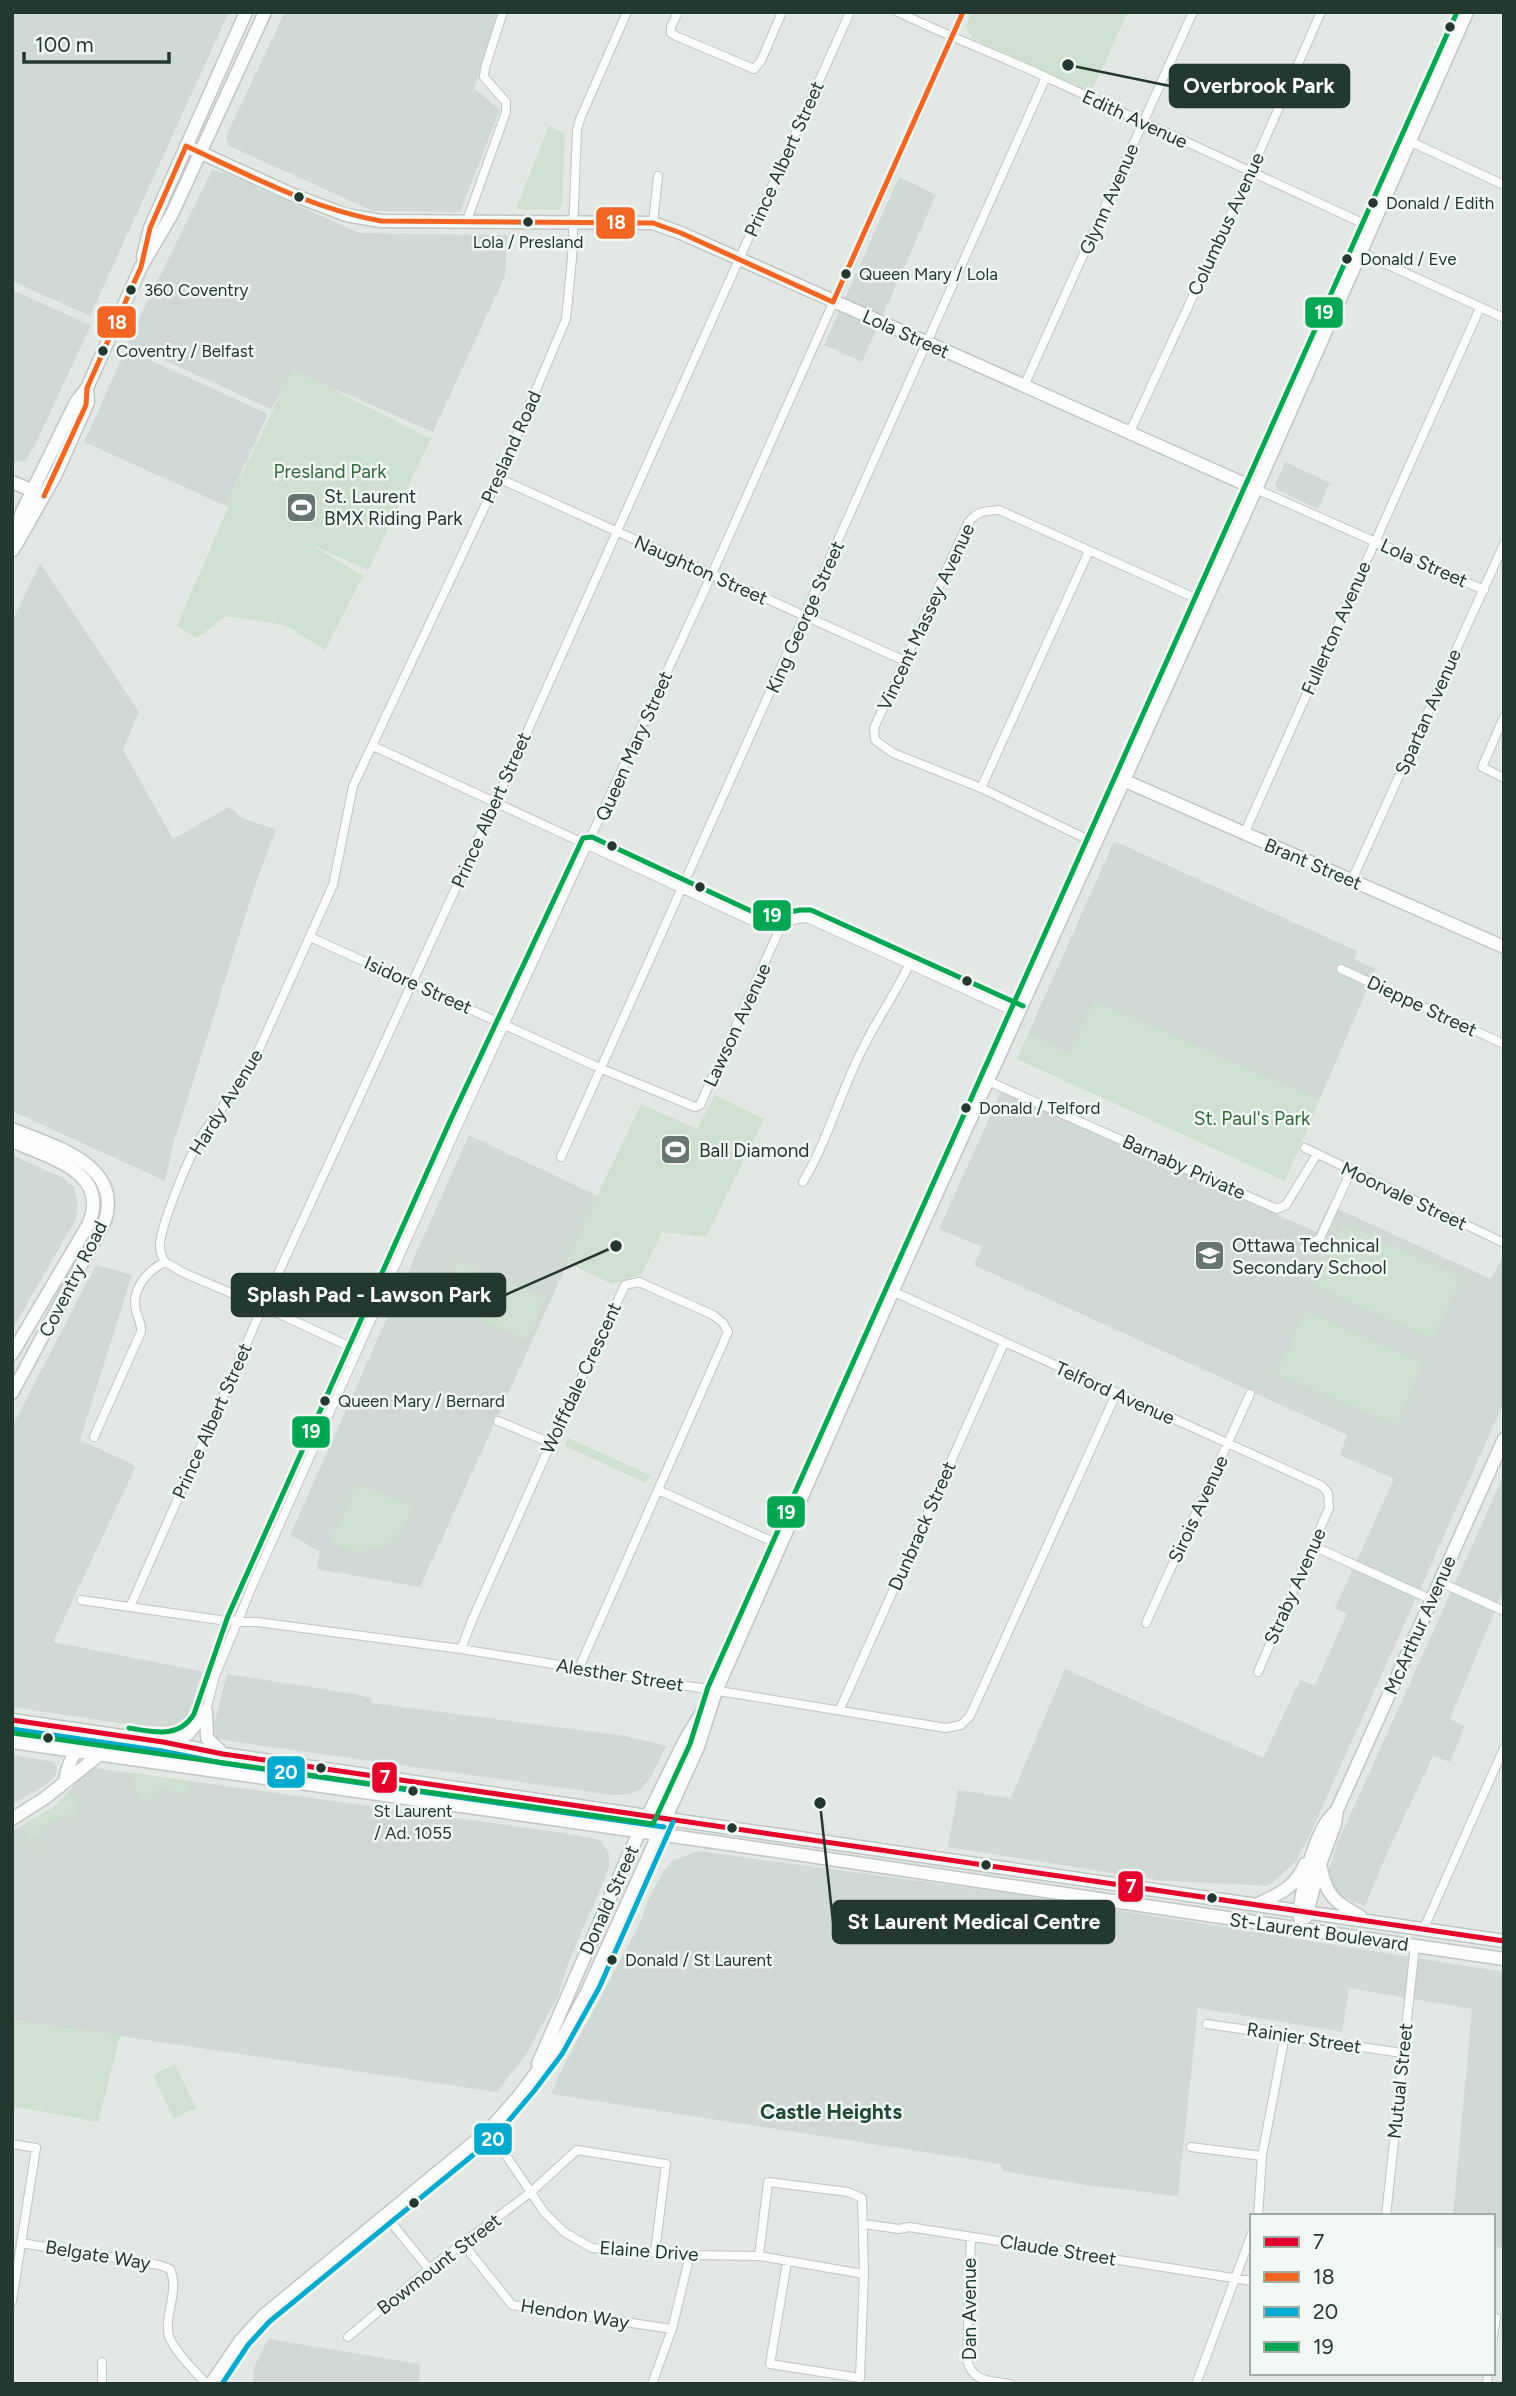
<svg xmlns="http://www.w3.org/2000/svg" width="1516" height="2396" font-family="Figtree,sans-serif">
  <style>
    .built { fill: #d1d9d4 }
    .green { fill: #cee0d0 }
    .lines { fill: none; stroke-linecap: round; stroke-linejoin: round }
    .street-casing { stroke: #c0c5c2; stroke-width: 10 }
    .secondary-casing { stroke: #c0c6c2; stroke-width: 15 }
    .street { stroke: #fbfcfb; stroke-width: 8 }
    .secondary { stroke: #fbfcfb; stroke-width: 12 }
    .bus-1-casing { stroke: #f1f7f3; stroke-width: 10 }
    .bus-2-casing { stroke: #f1f7f3; stroke-width: 10 }
    .bus-3-casing { stroke: #f1f7f3; stroke-width: 10 }
    .bus-4-casing { stroke: #f1f7f3; stroke-width: 10 }
    .bus-1 { stroke: #e4002b; stroke-width: 5 }
    .bus-2 { stroke: #f26522; stroke-width: 5 }
    .bus-3 { stroke: #00a9ce; stroke-width: 5 }
    .bus-4 { stroke: #00a651; stroke-width: 5 }
    .bus-dot { fill: #23392f; stroke: #f1f7f3; stroke-width: 2.5 }
    .labels { text-anchor: middle; dominant-baseline: central; stroke-width: 5; stroke-linejoin: round; paint-order: stroke }
    .bus-label { font-size: 17px; fill: #23392f; stroke: #f1f7f3; text-anchor: start }
    .street-label { font-size: 19px; fill: #23392f; stroke: #f1f7f3 }
    .park-label { font-size: 19px; fill: #316c3d; stroke: #f1f7f3 }
    .poi-label { font-size: 19px; fill: #23392f; stroke: #f1f7f3; text-anchor: start }
    .neighbourhood-label { font-size: 21px; font-weight: bold; fill: #214938; stroke: #f1f7f3 }
    .leader { fill: none; stroke: #23392f; stroke-width: 2.5 }
    .callout-dot { fill: #23392f; stroke: #f1f7f3; stroke-width: 2.5 }
    .callout { fill: #23392f; stroke: #23392f; stroke-width: 2.5 }
    .callout-label { font-size: 21px; text-anchor: middle; font-weight: bold; fill: #fff }
    .line-badge { stroke: #f1f7f3; stroke-width: 2.5 }
    .badge-label { font-size: 19px; text-anchor: middle; font-weight: bold; fill: #fff }
  </style>
  <rect width="100%" height="100%" fill="#e3e8e5"/>
  <path class="built" d="M 12,12 L 229,12 L 90,316 L 12,281 Z
    M 285,12 L 499,12 L 474,88 L 500,110 L 460,212 L 373,211 L 229,146 L 226,136 Z
    M 212,170 L 228,174 L 359,233 L 507,235 L 505,276 L 433,432 L 293,371 L 271,409 L 127,343 Z
    M 899,177 L 936,195 L 862,362 L 824,345 Z
    M 12,290 L 91,325 L 35,445 L 25,461 L 12,463 Z
    M 126,349 L 268,414 L 226,506 L 84,442 Z
    M 1285,462 L 1330,483 L 1318,509 L 1278,490 L 1275,485 Z
    M 40,563 L 139,712 L 123,750 L 173,839 L 229,807 L 244,819 L 276,829 L 256,882 L 173,1145 L 165,1181 L 12,1111 L 12,622 Z
    M 1114,841 L 1357,951 L 1354,959 L 1376,969 L 1319,1101 L 1095,1002 L 1070,1054 L 1028,1034 Z
    M 1002,1090 L 1316,1232 L 1329,1205 L 1491,1279 L 1504,1255 L 1504,1402 L 1311,1832 L 1296,1861 L 1271,1884 L 1265,1886 L 1156,1880 L 948,1847 L 958,1790 L 1011,1798 L 1065,1669 L 1263,1758 L 1300,1680 L 1315,1685 L 1347,1614 L 1335,1608 L 1394,1479 L 1340,1455 L 1347,1435 L 974,1265 L 982,1247 L 939,1229 Z
    M 469,1135 L 598,1196 L 420,1587 L 317,1569 L 320,1552 L 290,1535 Z
    M 12,1155 L 63,1178 L 74,1187 L 78,1204 L 76,1219 L 12,1330 Z
    M 96,1265 L 132,1275 L 80,1440 L 136,1466 L 53,1642 L 205,1672 L 190,1722 L 173,1731 L 12,1707 L 12,1427 Z
    M 1504,1475 L 1504,1589 L 1450,1719 L 1465,1726 L 1450,1762 L 1433,1756 L 1388,1851 L 1365,1906 L 1344,1898 L 1334,1888 L 1329,1870 L 1337,1844 Z
    M 227,1674 L 349,1693 L 371,1698 L 372,1703 L 626,1736 L 666,1746 L 652,1775 L 641,1789 L 629,1794 L 613,1795 L 229,1741 L 216,1738 L 214,1725 Z
    M 12,1755 L 54,1762 L 57,1769 L 55,1776 L 46,1785 L 12,1804 Z
    M 95,1768 L 564,1833 L 600,1840 L 609,1854 L 609,1866 L 606,1876 L 569,1961 L 557,1998 L 525,2056 L 497,2092 L 12,2020 L 12,1831 L 54,1807 L 87,1772 Z
    M 698,1851 L 1023,1895 L 1504,1972 L 1504,2248 L 1493,2247 L 1493,2216 L 1453,2216 L 1472,2009 L 1349,1988 L 1342,2032 L 1198,2008 L 1178,2196 L 1087,2185 L 1003,2171 L 1001,2164 L 551,2094 L 558,2077 L 639,1925 L 649,1898 L 664,1871 L 672,1861 Z
    M 268,2339 L 420,2364 L 419,2384 L 253,2384 L 254,2367 Z"/>
  <path class="green" d="M 972,12 L 1128,12 L 1091,92 L 972,38 L 966,26 Z
    M 549,126 L 565,133 L 562,204 L 558,210 L 516,209 Z
    M 293,369 L 431,439 L 368,570 L 308,543 L 363,576 L 325,650 L 285,625 L 226,616 L 197,638 L 177,626 L 228,508 L 226,506 Z
    M 1095,1002 L 1319,1101 L 1285,1181 L 1017,1059 L 1028,1034 L 1070,1054 Z
    M 715,1095 L 764,1119 L 706,1237 L 662,1232 L 642,1274 L 612,1284 L 566,1262 L 641,1104 L 697,1129 Z
    M 1343,1224 L 1461,1277 L 1433,1338 L 1315,1286 Z
    M 459,1260 L 478,1269 L 465,1296 L 450,1289 L 449,1281 Z
    M 493,1275 L 545,1299 L 527,1340 L 474,1316 Z
    M 1305,1311 L 1423,1364 L 1396,1425 L 1277,1373 Z
    M 568,1438 L 650,1475 L 646,1483 L 565,1446 Z
    M 360,1484 L 413,1507 C 394,1548 375,1561 331,1543 L 356,1486 Z
    M 132,1773 L 191,1781 L 188,1794 L 158,1789 L 153,1797 L 142,1801 L 132,1782 L 135,1780 Z
    M 68,1793 L 79,1802 L 74,1805 L 79,1816 L 71,1821 L 67,1813 L 37,1828 L 40,1835 L 32,1839 L 39,1852 L 46,1850 L 44,1854 L 38,1855 L 25,1834 L 24,1825 L 54,1807 Z
    M 12,2020 L 120,2036 L 98,2122 L 12,2106 Z
    M 175,2064 L 196,2108 L 174,2118 L 153,2075 Z"/>
  <g class="lines">
    <defs>
      <path id="street" d="M 678,12 L 671,27 L 671,33 L 676,36 L 754,69 L 761,61 L 782,12
        M 898,12 C 947,36 999,55 1048,78 C 1156,128 1264,177 1371,227
        M 1409,141 L 1504,185
        M 466,223 L 506,112 L 506,102 L 484,77 L 485,68 L 503,12
        M 653,223 L 658,176
        M 1360,252 L 1504,318
        M 1024,386 L 1193,12
        M 1129,434 L 1251,171 L 1321,12
        M 498,478 L 905,661
        M 1256,489 L 1484,590
        M 1504,717 L 1482,767 L 1504,778
        M 373,746 L 763,926 C 779,924 792,919 807,918 L 1019,1014
        M 981,788 L 1089,551
        M 1244,834 L 1480,308
        M 1095,843 L 981,788 L 893,753 L 875,740 L 874,728 L 968,523 C 977,511 985,511 999,510 L 1204,602
        M 1352,880 L 1504,544
        M 310,937 L 602,1069 L 695,1107 L 700,1105 L 782,924
        M 1341,969 L 1504,1044
        M 988,1081 L 1277,1209 L 1286,1205 L 1317,1154
        M 1305,1148 L 1504,1243
        M 561,1157 L 1046,77
        M 803,1182 C 828,1140 840,1093 862,1050 C 876,1021 895,994 909,965
        M 1304,1248 L 1320,1238 L 1351,1171
        M 165,1262 C 162,1257 160,1252 160,1246 C 160,1226 191,1151 203,1134 C 218,1110 237,1091 251,1067 L 333,885 L 353,786 L 503,468 L 566,319 L 572,258 L 577,130 L 580,119 L 627,12
        M 165,1262 L 184,1273 L 273,1311 L 357,1350
        M 892,1291 L 1322,1486 L 1328,1493 L 1329,1508 L 1258,1672
        M 498,1421 L 551,1443
        M 94,1437 L 141,1332 C 142,1323 138,1319 136,1311 C 131,1289 147,1271 165,1262
        M 658,1490 L 780,1545
        M 1313,1546 L 1432,1600
        M 1440,1582 L 1504,1611
        M 81,1600 L 220,1620 L 257,1622 L 461,1649 L 946,1728 L 961,1725 L 970,1716 L 1116,1394
        M 130,1607 L 259,1315 L 501,790 L 850,12
        M 1146,1623 L 1250,1394
        M 461,1649 L 473,1618 L 551,1443 L 625,1285 L 639,1282 L 713,1315 L 723,1323 L 728,1332 L 579,1668
        M 840,1709 L 1004,1343
        M 206,1711 L 215,1676 L 253,1584 L 459,1123 L 712,574 L 963,12
        M 1424,1928 L 1504,1748
        M 1207,2024 L 1402,2053
        M 489,2130 L 544,2212 L 564,2232 L 592,2248 L 690,2255 L 759,2256 L 864,2274
        M 12,2144 L 36,2148 L 12,2301
        M 1191,2147 L 1262,2156
        M 385,2215 L 429,2269
        M 1258,2216 L 1262,2156 L 1285,2035
        M 1386,2216 L 1415,1945
        M 864,2224 L 899,2229 L 909,2227 L 1252,2281
        M 971,2237 L 967,2360 C 973,2383 989,2380 1010,2384
        M 21,2243 L 159,2265 L 170,2269 C 181,2292 160,2321 171,2341 C 179,2356 195,2372 207,2384
        M 464,2245 L 512,2305 L 672,2329
        M 759,2256 L 768,2182 L 848,2192 L 862,2198 L 864,2274 L 860,2378 L 770,2364 L 787,2262
        M 1493,2336 L 1496,2318
        M 348,2337 L 429,2269 L 531,2192 L 577,2150 L 666,2164 L 655,2252
        M 102,2362 L 102,2384
        M 652,2384 L 672,2329 L 690,2255
        M 1196,2384 L 1252,2233
        M 1487,2384 L 1488,2373"/>
      <path id="secondary" d="M 186,146 L 291,194 L 346,215 L 381,221 L 653,223 L 681,233 L 1256,489
        M 143,256 L 150,228 L 246,12
        M 12,482 L 38,493
        M 16,545 L 56,474 L 88,402 L 87,388
        M 13,550 L 13,539 L 22,512 L 76,402 L 87,388 L 141,267 L 172,214 L 265,12
        M 1123,780 L 1504,947
        M 12,1129 C 52,1146 123,1163 105,1221 L 12,1393
        M 12,1141 C 49,1158 112,1172 88,1225 L 12,1354
        M 206,1713 L 207,1738 L 220,1751
        M 12,1720 L 163,1742 L 223,1754 L 1504,1941
        M 170,1740 L 188,1734 L 206,1711
        M 12,1742 L 728,1844 L 1504,1959
        M 65,1782 C 66,1764 79,1747 85,1731
        M 12,1819 L 45,1798 L 99,1755
        M 1321,1868 C 1326,1896 1336,1903 1360,1916
        M 1258,1904 C 1279,1894 1296,1887 1305,1864
        M 1306,1917 L 1320,1864 L 1335,1824 L 1337,1810
        M 1300,1918 C 1299,1894 1313,1843 1326,1823 C 1329,1818 1333,1814 1337,1810 L 1504,1439
        M 538,2064 L 629,1854 L 685,1740 L 705,1707
        M 211,2384 L 241,2340 L 263,2316 L 489,2130 L 518,2097 L 562,2039 L 587,1992 L 698,1747 L 716,1691 L 902,1270 L 1256,489 L 1467,12"/>
    </defs>
    <use href="#street" class="street-casing"/>
    <use href="#secondary" class="secondary-casing"/>
    <use href="#street" class="street"/>
    <use href="#secondary" class="secondary"/>
    <defs>
      <path id="bus-1" d="M 12,1720 L 163,1742 L 223,1754 L 1504,1941"/>
      <path id="bus-2" d="M 186,146 C 249,175 312,209 381,221 L 653,223 L 681,233 L 833,302
        M 833,302 L 963,12
        M 44,496 L 86,405 L 87,388 L 141,267 L 150,228 L 186,146"/>
      <path id="bus-3" d="M 12,1729 L 162,1751 L 222,1763 L 664,1827
        M 222,2384 L 248,2345 L 269,2322 L 495,2137 L 534,2091 L 562,2054 L 599,1988 L 673,1822"/>
      <path id="bus-4" d="M 129,1728 C 154,1732 179,1739 194,1714 L 228,1616 L 451,1119 L 583,838 L 592,837 L 764,917 L 800,910 L 811,910 L 1023,1006
        M 13,1733 L 653,1824 L 690,1744 L 708,1687 C 955,1128 1210,572 1457,12"/>
    </defs>
    <use href="#bus-1" class="bus-1-casing"/>
    <use href="#bus-2" class="bus-2-casing"/>
    <use href="#bus-3" class="bus-3-casing"/>
    <use href="#bus-4" class="bus-4-casing"/>
    <use href="#bus-1" class="bus-1"/>
    <use href="#bus-2" class="bus-2"/>
    <use href="#bus-3" class="bus-3"/>
    <use href="#bus-4" class="bus-4"/>
  </g>
  <defs>
    <symbol id="stadium-square" viewBox="-11 -11 22 22"><rect x="-9" y="-9" width="18" height="18" rx="4" fill="#66766f" stroke="#f1f7f3"/><path d="M0-5a6.5 5 0 1 0 0 10a6.5 5 0 1 0 0-10ZM-3.5-1.8h7v3.6h-7Z" fill="#fff"/></symbol>
    <symbol id="school-square" viewBox="-11 -11 22 22"><rect x="-9" y="-9" width="18" height="18" rx="4" fill="#66766f" stroke="#f1f7f3"/><path d="M0-5L7-2L0 1L-7-2ZM-4 1L0 2.5L4 1V4Q0 6-4 4Z" fill="#fff"/></symbol>
  </defs>
  <g fill-rule="evenodd">
    <use href="#stadium-square" x="284" y="490" width="35" height="35"/>
    <use href="#stadium-square" x="658" y="1132" width="35" height="35"/>
    <use href="#school-square" x="1192" y="1238" width="35" height="35"/>
  </g>
  <g class="bus-dot">
    <circle cx="1450" cy="27" r="6"/>
    <circle cx="299" cy="197" r="6"/>
    <circle cx="1373" cy="203" r="6"/>
    <circle cx="528" cy="222" r="6"/>
    <circle cx="1347" cy="259" r="6"/>
    <circle cx="846" cy="274" r="6"/>
    <circle cx="131" cy="290" r="6"/>
    <circle cx="103" cy="351" r="6"/>
    <circle cx="612" cy="846" r="6"/>
    <circle cx="700" cy="887" r="6"/>
    <circle cx="967" cy="981" r="6"/>
    <circle cx="966" cy="1108" r="6"/>
    <circle cx="325" cy="1401" r="6"/>
    <circle cx="48" cy="1738" r="6"/>
    <circle cx="321" cy="1768" r="6"/>
    <circle cx="413" cy="1791" r="6"/>
    <circle cx="732" cy="1828" r="6"/>
    <circle cx="986" cy="1865" r="6"/>
    <circle cx="1212" cy="1898" r="6"/>
    <circle cx="612" cy="1960" r="6"/>
    <circle cx="414" cy="2203" r="6"/>
  </g>
  <g class="labels">
    <g class="bus-label">
      <text x="1386" y="203">Donald / Edith</text>
      <text x="528" y="242" text-anchor="middle">Lola / Presland</text>
      <text x="1360" y="259">Donald / Eve</text>
      <text x="859" y="274">Queen Mary / Lola</text>
      <text x="144" y="290">360 Coventry</text>
      <text x="116" y="351">Coventry / Belfast</text>
      <text x="979" y="1108">Donald / Telford</text>
      <text x="338" y="1401">Queen Mary / Bernard</text>
      <text x="413" y="1811" text-anchor="middle">St Laurent<tspan x="413" dy="22">/ Ad. 1055</tspan></text>
      <text x="625" y="1960">Donald / St Laurent</text>
    </g>
    <g class="street-label">
      <text transform="translate(1135 119) rotate(25)">Edith Avenue</text>
      <text transform="translate(784 159) rotate(-66)">Prince Albert Street</text>
      <text transform="translate(1109 199) rotate(-66)">Glynn Avenue</text>
      <text transform="translate(1226 224) rotate(-65)">Columbus Avenue</text>
      <text transform="translate(906 334) rotate(24)">Lola Street</text>
      <text transform="translate(511 447) rotate(-66)">Presland Road</text>
      <text transform="translate(1424 563) rotate(24)">Lola Street</text>
      <text transform="translate(701 570) rotate(24)">Naughton Street</text>
      <text transform="translate(805 617) rotate(-66)">King George Street</text>
      <text transform="translate(926 617) rotate(-65)">Vincent Massey Avenue</text>
      <text transform="translate(1336 628) rotate(-66)">Fullerton Avenue</text>
      <text transform="translate(1428 712) rotate(-66)">Spartan Avenue</text>
      <text transform="translate(634 746) rotate(-66)">Queen Mary Street</text>
      <text transform="translate(491 810) rotate(-66)">Prince Albert Street</text>
      <text transform="translate(1313 864) rotate(23)">Brant Street</text>
      <text transform="translate(418 985) rotate(24)">Isidore Street</text>
      <text transform="translate(1422 1006) rotate(25)">Dieppe Street</text>
      <text transform="translate(737 1025) rotate(-65)">Lawson Avenue</text>
      <text transform="translate(226 1102) rotate(-58)">Hardy Avenue</text>
      <text transform="translate(1184 1167) rotate(24)">Barnaby Private</text>
      <text transform="translate(1404 1196) rotate(25)">Moorvale Street</text>
      <text transform="translate(73 1279) rotate(-63)">Coventry Road</text>
      <text transform="translate(581 1378) rotate(-65)">Wolffdale Crescent</text>
      <text transform="translate(1115 1393) rotate(24)">Telford Avenue</text>
      <text transform="translate(212 1421) rotate(-66)">Prince Albert Street</text>
      <text transform="translate(1198 1509) rotate(-65)">Sirois Avenue</text>
      <text transform="translate(922 1526) rotate(-66)">Dunbrack Street</text>
      <text transform="translate(1295 1586) rotate(-66)">Straby Avenue</text>
      <text transform="translate(1420 1625) rotate(-66)">McArthur Avenue</text>
      <text transform="translate(620 1675) rotate(9)">Alesther Street</text>
      <text transform="translate(609 1900) rotate(-66)">Donald Street</text>
      <text transform="translate(1319 1932) rotate(8)">St-Laurent Boulevard</text>
      <text transform="translate(1304 2038) rotate(9)">Rainier Street</text>
      <text transform="translate(1400 2081) rotate(-84)">Mutual Street</text>
      <text transform="translate(1058 2250) rotate(9)">Claude Street</text>
      <text transform="translate(649 2251) rotate(4)">Elaine Drive</text>
      <text transform="translate(98 2255) rotate(9)">Belgate Way</text>
      <text transform="translate(439 2264) rotate(-38)">Bowmount Street</text>
      <text transform="translate(969 2309) rotate(-90)">Dan Avenue</text>
      <text transform="translate(575 2314) rotate(9)">Hendon Way</text>
    </g>
    <g class="park-label">
      <text x="330" y="471">Presland Park</text>
      <text x="1252" y="1118">St. Paul's Park</text>
    </g>
    <g class="poi-label">
      <text x="324" y="496">St. Laurent<tspan x="324" dy="22">BMX Riding Park</tspan></text>
      <text x="699" y="1150">Ball Diamond</text>
      <text x="1232" y="1245">Ottawa Technical<tspan x="1232" dy="22">Secondary School</tspan></text>
    </g>
    <g class="neighbourhood-label">
      <text x="831" y="2111">Castle Heights</text>
    </g>
  </g>
  <path class="leader" d="M1068 65L1170 86M616 1246L505 1295M820 1803L833 1922"/>
  <g class="callout-dot">
    <circle cx="1068" cy="65" r="7"/>
    <circle cx="616" cy="1246" r="7"/>
    <circle cx="820" cy="1803" r="7"/>
  </g>
  <g class="callout">
    <rect x="1170" y="65" width="179" height="42" rx="7"/>
    <rect x="232" y="1274" width="273" height="42" rx="7"/>
    <rect x="833" y="1901" width="281" height="42" rx="7"/>
  </g>
  <g class="callout-label">
    <text x="1259" y="93">Overbrook Park</text>
    <text x="369" y="1302">Splash Pad - Lawson Park</text>
    <text x="974" y="1929">St Laurent Medical Centre</text>
  </g>
  <g class="line-badge">
    <rect x="595" y="206" width="41" height="34" rx="7" fill="#f26522"/>
    <rect x="1304" y="296" width="40" height="33" rx="7" fill="#00a651"/>
    <rect x="96" y="305" width="41" height="34" rx="7" fill="#f26522"/>
    <rect x="752" y="899" width="40" height="33" rx="7" fill="#00a651"/>
    <rect x="291" y="1415" width="40" height="34" rx="7" fill="#00a651"/>
    <rect x="766" y="1495" width="40" height="34" rx="7" fill="#00a651"/>
    <rect x="266" y="1755" width="40" height="34" rx="7" fill="#00a9ce"/>
    <rect x="371" y="1761" width="27" height="33" rx="7" fill="#e4002b"/>
    <rect x="1117" y="1870" width="27" height="33" rx="7" fill="#e4002b"/>
    <rect x="473" y="2122" width="40" height="34" rx="7" fill="#00a9ce"/>
  </g>
  <g class="badge-label">
    <text x="616" y="229">18</text>
    <text x="1324" y="319">19</text>
    <text x="117" y="329">18</text>
    <text x="772" y="922">19</text>
    <text x="311" y="1438">19</text>
    <text x="786" y="1519">19</text>
    <text x="286" y="1779">20</text>
    <text x="385" y="1784">7</text>
    <text x="1131" y="1893">7</text>
    <text x="493" y="2146">20</text>
  </g>
  <rect width="1516" height="2396" fill="none" stroke="#23392f" stroke-width="28"/>
  <rect x="1250" y="2214" width="245" height="161" fill="#f1f7f3" stroke="#9faba5" stroke-width="2"/>
  <rect x="1264" y="2237" width="35" height="10" fill="#e4002b" stroke="#9faba5" stroke-width="2"/>
  <text x="1313" y="2249" font-size="21" fill="#23392f">7</text>
  <rect x="1264" y="2272" width="35" height="10" fill="#f26522" stroke="#9faba5" stroke-width="2"/>
  <text x="1313" y="2284" font-size="21" fill="#23392f">18</text>
  <rect x="1264" y="2307" width="35" height="10" fill="#00a9ce" stroke="#9faba5" stroke-width="2"/>
  <text x="1313" y="2319" font-size="21" fill="#23392f">20</text>
  <rect x="1264" y="2342" width="35" height="10" fill="#00a651" stroke="#9faba5" stroke-width="2"/>
  <text x="1313" y="2354" font-size="21" fill="#23392f">19</text>
  <path d="M24 52v10h145v-10" fill="none" stroke="#23392f" stroke-width="3.5"/>
  <text x="35" y="52" font-size="21" fill="#23392f" stroke="#f1f7f3" stroke-width="5" paint-order="stroke">100 m</text>
</svg>
